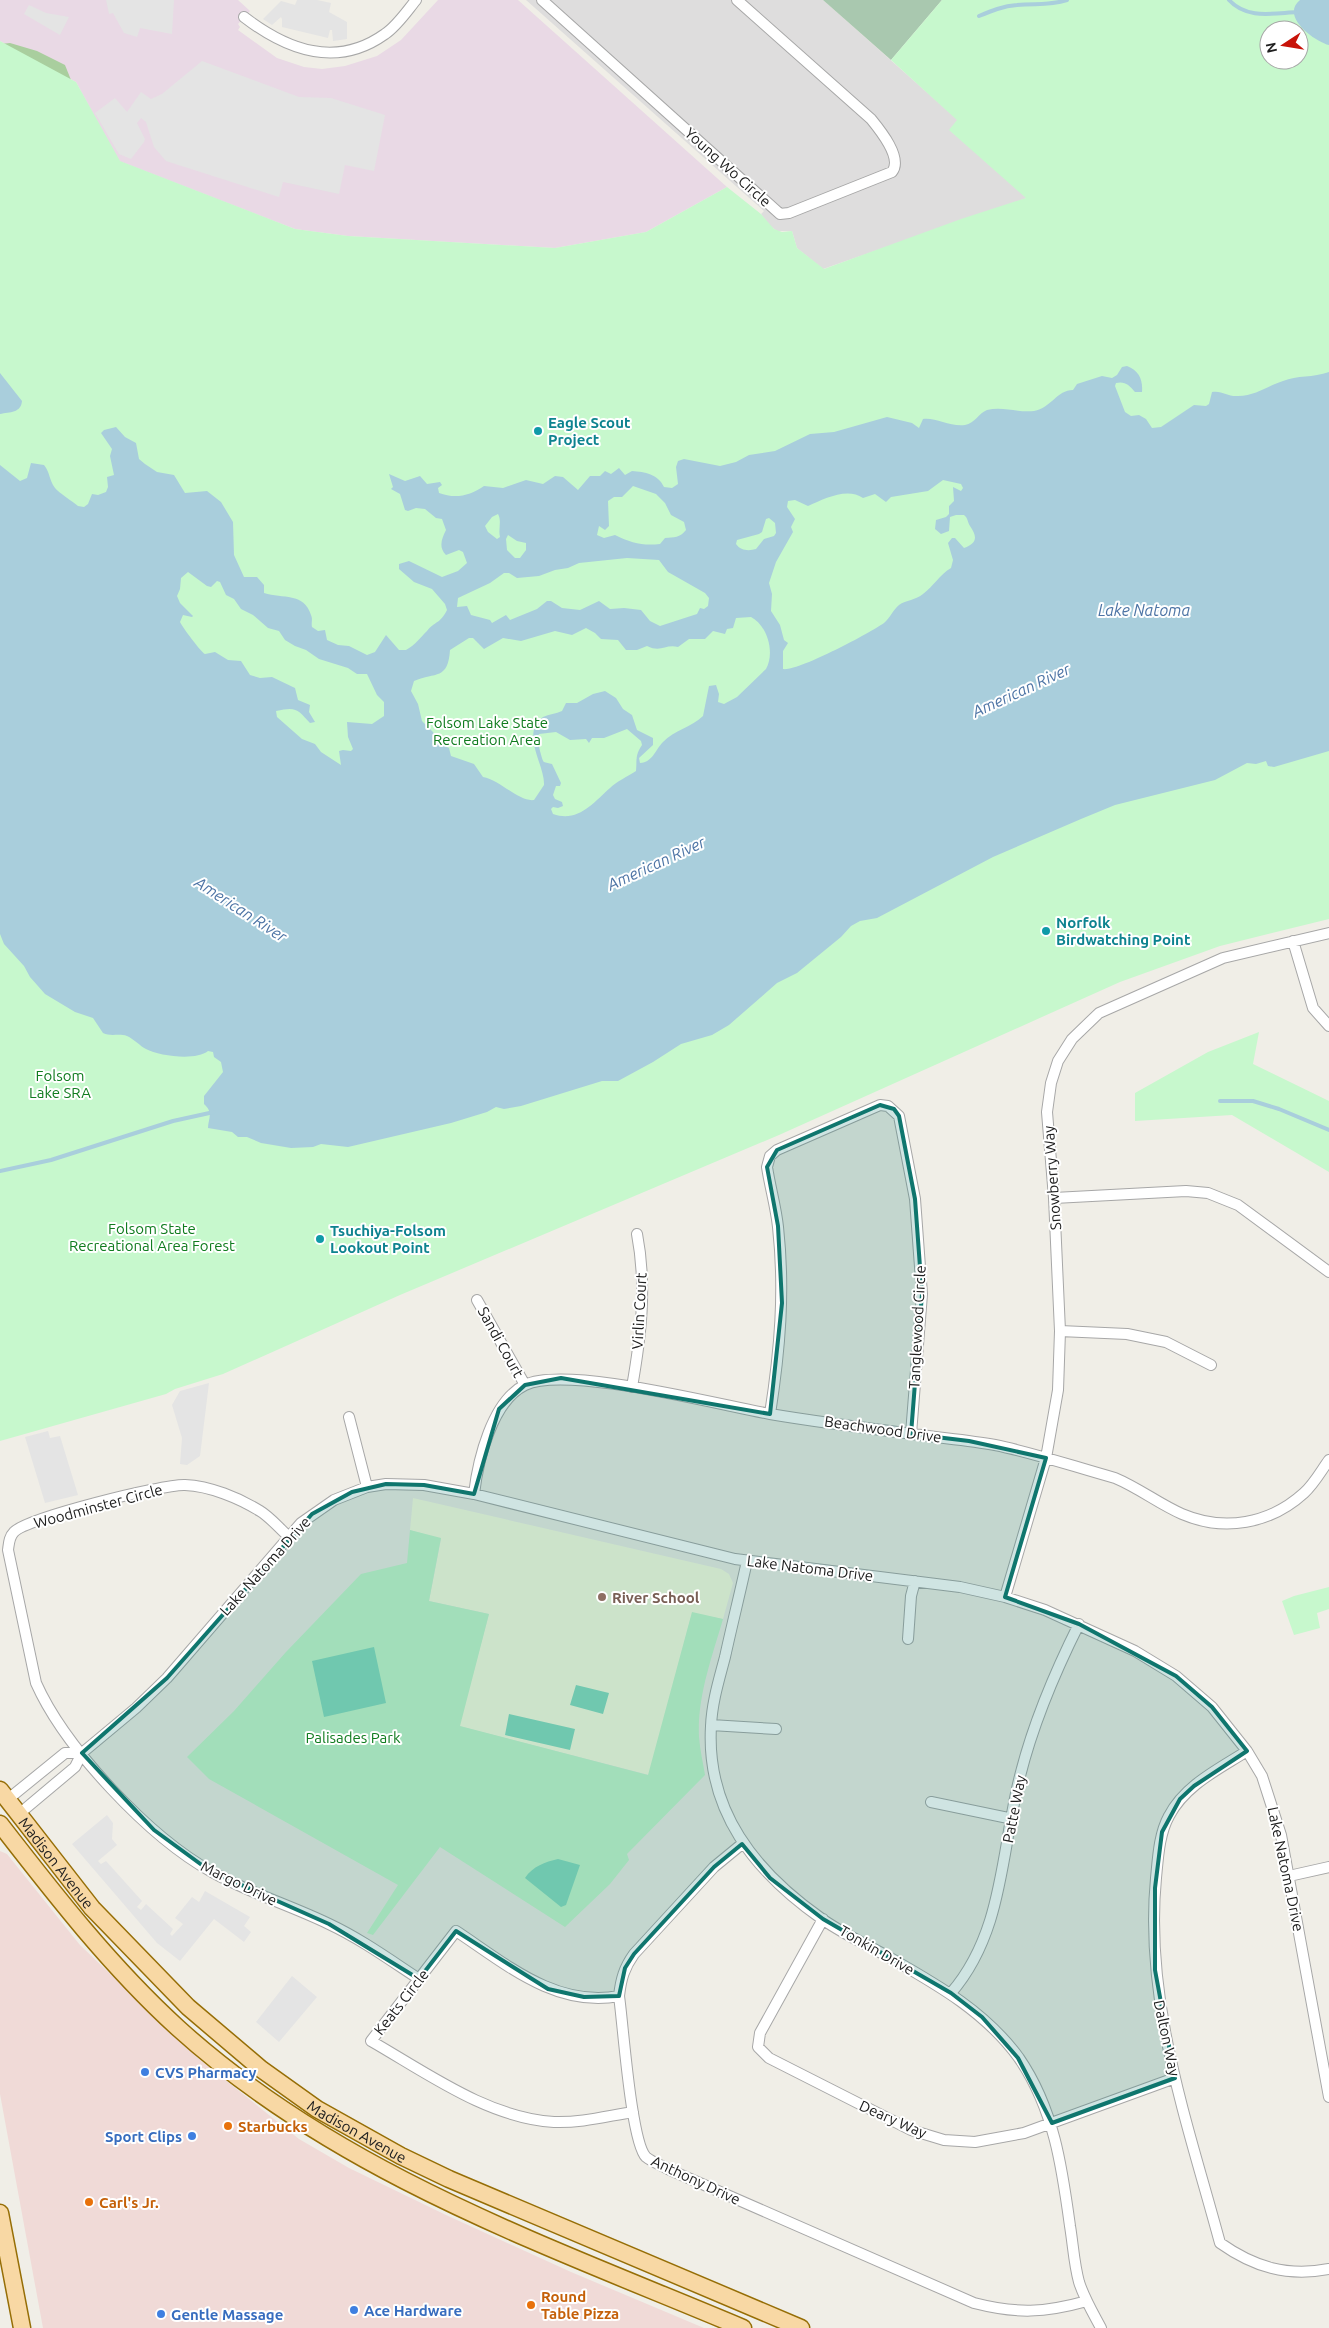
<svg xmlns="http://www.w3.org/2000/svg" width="1329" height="2328" font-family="Ubuntu,sans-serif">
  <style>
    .residential { fill: #dedddd }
    .commercial { fill: #f0dad7 }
    .industrial { fill: #e9d9e5 }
    .education { fill: #fcfee2 }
    .forest { fill: #a9ce9e }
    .cemetery { fill: #a9c8af }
    .park { fill: #c7f8cd; fill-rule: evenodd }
    .pitch { fill: #89dcc0 }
    .parking { fill: #e4e4e4 }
    .water { fill: #a9cedc; fill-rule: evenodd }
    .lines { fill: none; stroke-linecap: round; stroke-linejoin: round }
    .stream { stroke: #a9cedc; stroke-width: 4 }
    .street-casing { stroke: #a7a7a7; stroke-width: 12 }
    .primary-casing { stroke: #966e06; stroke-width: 19 }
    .street { stroke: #fff; stroke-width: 10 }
    .primary { stroke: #f8d8a4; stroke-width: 16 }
    .marked { fill: #0f766e; fill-opacity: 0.2; stroke: #0f766e; stroke-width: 4; stroke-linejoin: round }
    .culture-dot { fill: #0f9aa8; stroke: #fff; stroke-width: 2 }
    .education-dot { fill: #8d6e63; stroke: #fff; stroke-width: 2 }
    .shop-dot { fill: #3f7fe0; stroke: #fff; stroke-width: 2 }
    .food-dot { fill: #e8710a; stroke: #fff; stroke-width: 2 }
    .labels { text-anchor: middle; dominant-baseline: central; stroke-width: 4; stroke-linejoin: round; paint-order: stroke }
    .street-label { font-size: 15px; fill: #202020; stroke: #fff }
    .culture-label { font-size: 15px; font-weight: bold; fill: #0d838f; stroke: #fff; text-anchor: start }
    .park-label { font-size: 15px; fill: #107c1f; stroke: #fff }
    .education-label { font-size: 15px; font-weight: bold; fill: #785e54; stroke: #fff; text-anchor: start }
    .shop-label { font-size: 15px; font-weight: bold; fill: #366cbe; stroke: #fff; text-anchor: start }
    .food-label { font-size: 15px; font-weight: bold; fill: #c56008; stroke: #fff; text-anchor: start }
    .water-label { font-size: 16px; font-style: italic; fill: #4d74a5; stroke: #fff }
  </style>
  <rect width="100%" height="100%" fill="#f0eee7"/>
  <path class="residential" d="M 526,0 L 823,0 L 958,120 L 950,130 L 1027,198 L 823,269 L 797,248 L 792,231 L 777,231 L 770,226 L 761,214 L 764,211 Z"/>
  <path class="commercial" d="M 0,1851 L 7,1854 L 80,1945 L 199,2059 L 299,2139 L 349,2168 L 446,2215 L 571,2272 L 704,2328 L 43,2328 L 0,2094 Z"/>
  <path class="industrial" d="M 0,0 L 238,0 L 250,11 L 238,24 L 240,27 L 238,30 L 277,58 L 304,67 L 322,69 L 345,66 L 377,56 L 401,40 L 438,0 L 518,0 L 727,187 L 646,232 L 555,248 L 348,236 L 295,229 L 119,161 L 76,82 L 0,41 Z"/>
  <path class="education" d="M 413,1498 L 721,1569 L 729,1574 L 733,1583 L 723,1619 L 692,1613 L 649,1775 L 459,1726 L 489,1614 L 429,1601 L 441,1539 L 410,1530 Z"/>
  <path class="forest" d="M 10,43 L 37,51 L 65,65 L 71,80 L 0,44 Z"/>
  <path class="cemetery" d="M 823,0 L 942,0 L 891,60 Z"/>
  <path class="park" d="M 942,0 L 1329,0 L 1329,919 L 1220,946 L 1120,982 L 779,1135 L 400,1295 L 223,1374 L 175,1389 L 166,1394 L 0,1441 L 0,41 L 76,82 L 120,161 L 295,229 L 348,236 L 555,248 L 646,232 L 727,187 L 761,214 L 774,229 L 782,232 L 792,231 L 797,248 L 824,269 L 961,219 L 1026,198 L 949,130 L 957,120 L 891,60 ZM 1269,30 L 1299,30 L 1299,60 L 1269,60 Z
    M 1259,1032 L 1253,1064 L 1329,1101 L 1329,1172 L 1232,1115 L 1135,1121 L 1135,1093 L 1208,1052 Z
    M 410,1530 L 441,1538 L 429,1601 L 489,1614 L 460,1726 L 648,1775 L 692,1612 L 723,1619 C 712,1657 697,1697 699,1737 C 700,1750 703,1763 705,1775 L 627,1854 L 629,1860 L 610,1884 L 565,1927 L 440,1847 L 373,1935 L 367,1933 L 398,1885 L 209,1779 L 187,1757 L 234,1711 L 286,1652 L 361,1574 L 407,1563 Z
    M 1329,1587 L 1329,1609 L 1317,1613 L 1320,1628 L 1294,1635 L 1282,1601 L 1294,1596 Z"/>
  <path class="pitch" d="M 374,1647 L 386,1703 L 324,1717 L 312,1661 Z
    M 576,1685 L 609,1693 L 603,1714 L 570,1705 Z
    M 509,1714 L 575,1729 L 570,1750 L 505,1735 Z
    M 558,1859 L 580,1865 L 566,1905 L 561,1907 L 525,1878 C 533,1866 545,1862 558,1859 Z"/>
  <path class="parking" d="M 106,0 L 174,0 L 172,34 L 140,28 L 137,37 L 124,33 L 113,13 L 109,14 Z
    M 297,0 L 317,0 L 331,3 L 329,12 L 347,22 L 347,39 L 333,41 L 332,30 L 330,30 L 328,38 L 282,27 L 282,19 L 281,17 L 272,25 L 263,19 L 281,1 L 295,5 Z
    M 29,5 L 46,13 L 69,17 L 60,35 L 24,14 Z
    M 202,61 L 299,97 L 331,98 L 385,115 L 374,171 L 345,165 L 339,194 L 283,182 L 279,197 L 166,161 L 154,147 L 146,122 L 141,118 L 137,123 L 145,139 L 144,142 L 131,159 L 119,154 L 95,113 L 115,98 L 127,112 L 141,92 L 151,99 L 162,94 Z
    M 209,1383 L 200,1456 L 187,1465 L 180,1464 L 182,1438 L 172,1405 L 180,1391 Z
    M 48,1431 L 50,1438 L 60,1436 L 78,1495 L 45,1503 L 25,1437 Z
    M 107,1815 L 113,1823 L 112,1839 L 117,1845 L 98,1861 L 101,1864 L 106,1861 L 142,1901 L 137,1907 L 141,1910 L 146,1904 L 173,1929 L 170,1934 L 172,1936 L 183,1924 L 175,1918 L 192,1897 L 199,1902 L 205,1891 L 250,1917 L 244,1926 L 251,1932 L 244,1942 L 214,1919 L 180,1961 L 157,1943 L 72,1844 Z
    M 292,1976 L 317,1997 L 279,2042 L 256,2022 Z"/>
  <path class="water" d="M 1300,0 L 1329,0 L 1329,45 C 1314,41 1280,16 1300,0 Z
    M 1127,366 C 1139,371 1143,379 1142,392 L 1135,392 C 1129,385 1125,381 1116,383 L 1115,386 L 1125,412 L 1131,416 L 1139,415 L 1146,419 L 1152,428 L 1161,427 L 1194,405 L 1206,406 L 1209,404 L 1212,392 C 1222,390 1228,397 1238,396 C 1256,396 1267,386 1283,381 C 1297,375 1313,378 1329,372 L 1329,751 L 1274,767 L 1268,766 L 1266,761 L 1256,764 L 1247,763 L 1215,780 L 1115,805 L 1081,819 L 993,857 L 877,918 L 860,921 L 851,926 L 841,937 L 797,973 L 777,983 L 729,1025 L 712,1035 L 681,1044 L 653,1062 L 618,1081 L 602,1081 L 521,1106 L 504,1109 L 496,1107 L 487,1112 L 451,1123 L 348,1147 L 321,1144 L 313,1147 L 291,1148 L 261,1143 L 247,1137 L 238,1137 L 232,1132 L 208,1128 C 208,1119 214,1113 204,1104 L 204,1096 L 223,1072 L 221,1062 L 214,1057 L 213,1052 L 208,1051 C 196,1061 159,1056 146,1049 C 140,1046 134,1039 127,1036 C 119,1033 111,1037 103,1033 L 93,1018 L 75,1012 L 45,994 L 30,977 L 24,966 L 4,944 L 0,934 L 0,465 L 20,481 L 27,478 L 31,463 L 44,465 C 50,472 49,480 55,488 C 59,493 72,501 78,506 L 84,507 L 88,504 L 92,494 L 98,495 L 106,492 L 108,487 L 107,477 L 114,475 L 110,456 L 112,449 L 101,433 L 104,430 L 116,427 L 125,437 L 136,443 L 139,459 L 145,464 L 157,472 L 174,475 L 185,493 L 207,491 L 221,502 L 233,522 L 234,555 L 244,577 L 257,577 L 264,585 L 264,593 C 283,599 304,592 311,615 C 313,620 311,622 312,627 L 318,631 L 325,630 L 327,640 L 338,645 L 349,646 L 367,655 L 375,652 L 386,635 L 399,650 L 406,650 C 415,645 420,638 427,631 C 435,621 440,624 447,610 L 445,604 L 432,589 L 414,582 L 399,569 L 399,564 L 409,561 L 442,577 L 458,571 L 467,563 L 463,552 L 459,550 L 446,555 C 438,547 442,538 446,530 L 442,519 L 436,518 L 425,509 L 416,508 L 408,511 L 405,510 L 400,494 L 391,489 L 393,487 L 389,474 L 405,481 L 420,476 L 427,484 L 440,482 L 442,485 L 438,488 L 439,493 C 455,499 470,496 484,486 L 503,488 L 526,480 L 543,484 L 555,476 L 563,477 L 578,490 L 590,476 L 600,476 L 605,471 L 611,474 L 619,468 L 625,475 L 632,471 C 645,472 658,474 664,487 L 672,488 L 678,484 L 676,467 L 678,461 L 684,459 L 720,466 L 736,462 L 749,455 L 775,451 L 810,434 L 834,432 L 887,417 L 912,423 L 919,428 L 923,419 C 935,417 950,427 965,425 C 975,423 979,413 987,410 C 1003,406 1019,413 1034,411 C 1051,408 1057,390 1073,390 L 1077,384 L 1102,376 L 1112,378 L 1117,375 L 1122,367 ZM 943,480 L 961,484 L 963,488 L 961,491 L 953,487 L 954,501 L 949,506 L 949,514 L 946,517 L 936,520 L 935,529 L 941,534 L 949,531 L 950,517 L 956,515 L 964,515 C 968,518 967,521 970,526 C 977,536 978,543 964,548 L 955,538 L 952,538 L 948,543 L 953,560 L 951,568 C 939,575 934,586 923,594 C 916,600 906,600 899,605 C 893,610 890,618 884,623 C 870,633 797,672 783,669 L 783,651 L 788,643 L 784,640 L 780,625 L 771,611 L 772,594 L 769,583 L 776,562 L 793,532 L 791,527 L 795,519 L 787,507 L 788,501 L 795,500 L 808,506 C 824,499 847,487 863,498 L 875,494 L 886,502 L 891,497 L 928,491 ZM 633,486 L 656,494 L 665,503 L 671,515 L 684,522 L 686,530 C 680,538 674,537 665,538 L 660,544 C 643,546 631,543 615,535 L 604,538 L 597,535 L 599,526 L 605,530 L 609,526 L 608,501 L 614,497 L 622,497 ZM 498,514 C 502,521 498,529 500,537 L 497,539 L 488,532 L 485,526 L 492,517 ZM 769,518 L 775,523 L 776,533 L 774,536 L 764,539 L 756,549 C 749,551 741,551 736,544 L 737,540 L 759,534 L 762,532 L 766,519 ZM 508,535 L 517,541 L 526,543 L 526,550 L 520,558 L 515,558 L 507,550 L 506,539 ZM 627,558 L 659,560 L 668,572 L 705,593 L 709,598 L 708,606 L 704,609 L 700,608 L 697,614 L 660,626 L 650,621 L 641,610 L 624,608 L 610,609 L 599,601 L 580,610 L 562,608 L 551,601 L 547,601 L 537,609 L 510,620 L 506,615 L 492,623 L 490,620 L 471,615 L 467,606 L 457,607 L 458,598 L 490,583 L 504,573 L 509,573 L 517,578 L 539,576 L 555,570 L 568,568 L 579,563 ZM 188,572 L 207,586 L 211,587 L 217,581 L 220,582 L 226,595 L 234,599 L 241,609 L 253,615 L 268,628 L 279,631 L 285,640 L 295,646 L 306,650 L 319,659 L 348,668 L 357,674 L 367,674 L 377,695 L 384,702 L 384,716 L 372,724 L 347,722 L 348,737 L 353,749 L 351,751 L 343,750 L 339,751 L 341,765 L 321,752 L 315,744 L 302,739 L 277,717 L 276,711 C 297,706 298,710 310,723 L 315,722 L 309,712 L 310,705 L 298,700 L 295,688 L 272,677 L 260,678 L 250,675 L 241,661 L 228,660 L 215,652 L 205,654 C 201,652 183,628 180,622 L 183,615 L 192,617 L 193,616 L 180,603 L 177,596 L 180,589 L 181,578 ZM 751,617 C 768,626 775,653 766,669 L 737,697 L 724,704 L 718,702 L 719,694 L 716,685 L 709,686 L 703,716 C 692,727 674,730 663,742 C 655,750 653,762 640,763 L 639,758 L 653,745 L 653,738 L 637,730 L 632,715 L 623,709 L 616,698 L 605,691 L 593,694 L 577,703 L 566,703 L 562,711 C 556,714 549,714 543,717 C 520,733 545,765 544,785 L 534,800 C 519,802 500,780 483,777 L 474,764 L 451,756 L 449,748 L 440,744 L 433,732 L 422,721 L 418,704 L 411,691 L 414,681 C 436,672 448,680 450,650 L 469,638 L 473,638 L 484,649 L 503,638 L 521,641 L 555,631 L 572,635 L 586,628 L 595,633 L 601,639 L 618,640 L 626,650 L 637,650 L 647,646 C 661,653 665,644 678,647 L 689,639 L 705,639 L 713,631 L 725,634 L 727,629 L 733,628 L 736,618 ZM 627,729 L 641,741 L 642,745 C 635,755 637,760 636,771 C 628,776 616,782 610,788 C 593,803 578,823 553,814 L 551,809 L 553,807 L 558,808 L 563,806 L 562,802 L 555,799 L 553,795 L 556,786 L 560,786 L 561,783 L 552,764 C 549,763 546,763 544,762 C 542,761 538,742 537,738 L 539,734 L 556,732 L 570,740 L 586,739 L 589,743 L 592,738 L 604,738 Z
    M 0,373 L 22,401 C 21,413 10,412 0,414 Z"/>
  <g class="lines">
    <path class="stream" d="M 1229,0 C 1247,20 1274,13 1298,12
      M 979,16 C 991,11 1003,6 1017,5 C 1036,3 1048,6 1067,0
      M 1220,1101 L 1253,1101 L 1279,1109 L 1329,1130
      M 0,1171 L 51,1160 L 173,1121 L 214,1112"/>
    <defs>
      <path id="street" d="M 542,0 L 780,214 L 789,213 L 892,172 C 903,158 880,130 871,119 L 737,0
        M 244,17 C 287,50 336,69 385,34 C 397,26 407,11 416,0
        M 1293,941 L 1313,1008 L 1329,1026
        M 1054,1198 L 1186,1191 L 1208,1193 L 1238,1205 L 1329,1272
        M 477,1300 L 525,1385
        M 1060,1331 L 1127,1334 L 1166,1342 L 1211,1365
        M 632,1387 C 641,1336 647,1286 637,1234
        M 770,1414 C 780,1350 785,1291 778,1227 C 776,1207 770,1187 767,1167 L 770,1156 L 777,1150 L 880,1105 L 888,1106 L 899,1116 L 915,1199 L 922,1294 L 911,1434
        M 349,1417 L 367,1487
        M 474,1494 C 478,1460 492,1401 525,1385 C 566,1365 719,1405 770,1414 C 817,1422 865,1428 913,1434 C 940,1438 968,1440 995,1445 C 1035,1453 1075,1467 1115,1478 C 1139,1488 1159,1504 1182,1514 C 1224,1532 1270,1524 1304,1493 C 1314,1484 1321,1471 1329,1460
        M 288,1536 C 279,1528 270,1517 260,1511 C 239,1498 210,1486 185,1485 C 163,1484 27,1518 14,1532 C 9,1537 9,1543 8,1550 L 36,1683 C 65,1748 149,1837 212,1872 C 249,1893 290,1905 329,1924 C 361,1939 390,1960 419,1979
        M 747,1561 C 740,1593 732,1625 725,1657 C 719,1680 712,1702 711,1726 C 706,1811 755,1872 822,1919 C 842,1933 865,1944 887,1956 C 936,1984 985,2011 1019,2058 C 1054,2109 1062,2167 1070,2226 C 1073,2244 1074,2264 1079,2282 C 1084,2298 1093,2313 1101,2328
        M 1005,1597 L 1046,1458 L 1058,1390 L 1060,1331 L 1054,1198 L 1047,1112 L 1051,1083 L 1058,1061 L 1072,1039 L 1099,1013 L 1223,958 L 1329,933
        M 908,1639 L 911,1596 L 915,1581
        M 711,1725 L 776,1729
        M 1247,1751 C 1219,1769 1185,1785 1169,1816 C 1159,1834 1158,1858 1156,1878 C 1144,2003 1188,2124 1220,2243 C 1254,2267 1287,2277 1329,2269
        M 7,1800 L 65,1753 L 82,1753
        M 931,1802 L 1013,1819
        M 19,1814 L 75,1767 L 82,1753 L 136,1708 L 167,1678 L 301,1523 L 334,1500 L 367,1487 L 386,1484 L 424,1485 L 474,1494 L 735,1559 L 960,1587 L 1005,1597 L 1045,1610 L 1135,1651 L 1176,1676 L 1212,1707 L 1247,1751 L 1262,1776 L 1281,1835 L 1329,2097
        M 742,1844 L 714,1867 L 634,1954 C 624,1968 621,1979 619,1996 C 623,2023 631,2142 646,2157 C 652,2162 663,2166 670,2170 L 974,2303 C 1017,2314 1044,2313 1087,2301
        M 1289,1876 L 1329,1867
        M 823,1919 L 760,2033 L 758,2047 L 769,2058 L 911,2130 L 944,2140 L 975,2142 L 1024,2133 L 1175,2078
        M 951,1993 C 1004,1932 1001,1850 1020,1776 C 1033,1724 1055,1672 1079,1624
        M 619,1996 C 556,2008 506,1964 456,1931 L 371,2041 C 427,2073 488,2118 554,2122 C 581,2123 607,2116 633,2112"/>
      <g id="primary">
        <path id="s1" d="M 0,1790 L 92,1908 L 188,2007 L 261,2069 L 317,2109 L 401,2156 L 449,2179 L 801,2328"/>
        <path d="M 0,1824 C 55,1895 111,1967 178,2028 C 339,2174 546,2245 743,2328"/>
        <path d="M 0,2213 L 22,2328"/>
      </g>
    </defs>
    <use href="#street" class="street-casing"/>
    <use href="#primary" class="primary-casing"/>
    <use href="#street" class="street"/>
    <use href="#primary" class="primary"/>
  </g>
  <path class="marked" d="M 880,1105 L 894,1109 L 899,1116 L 915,1199 L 922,1294 L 911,1434 L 969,1441 L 1046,1458 L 1005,1597 L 1079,1624 L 1176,1676 L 1212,1707 L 1247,1751 L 1194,1786 L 1180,1799 L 1162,1832 L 1155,1888 L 1155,1970 L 1175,2078 L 1052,2123 L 1018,2058 L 982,2017 L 951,1993 L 823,1919 L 770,1878 L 742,1844 L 714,1867 L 634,1954 L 625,1968 L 619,1996 L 584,1997 L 548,1989 L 456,1931 L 419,1979 L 329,1924 L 210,1871 L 154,1830 L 82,1753 L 167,1678 L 312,1514 L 352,1492 L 386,1484 L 424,1485 L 474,1494 L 499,1409 L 525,1385 L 561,1378 L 770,1414 L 782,1303 L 778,1226 L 767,1167 L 777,1150 Z"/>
  <g class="culture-dot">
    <circle cx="538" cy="431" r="5"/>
    <circle cx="1046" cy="931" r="5"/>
    <circle cx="320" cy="1239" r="5"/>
  </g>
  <circle class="education-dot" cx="602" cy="1597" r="5"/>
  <g class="shop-dot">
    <circle cx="145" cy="2072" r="5"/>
    <circle cx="192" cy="2136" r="5"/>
    <circle cx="354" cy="2310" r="5"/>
    <circle cx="161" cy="2314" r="5"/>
  </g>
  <g class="food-dot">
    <circle cx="228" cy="2126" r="5"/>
    <circle cx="89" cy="2202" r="5"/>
    <circle cx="531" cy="2305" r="5"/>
  </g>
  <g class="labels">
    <g class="street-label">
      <text transform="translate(728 167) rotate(42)">Young Wo Circle</text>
      <text transform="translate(1052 1178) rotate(-94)">Snowberry Way</text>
      <text transform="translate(639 1311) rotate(-87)">Virlin Court</text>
      <text transform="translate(917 1327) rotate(-87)">Tanglewood Circle</text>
      <text transform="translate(501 1342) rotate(61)">Sandi Court</text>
      <text transform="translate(883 1429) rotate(8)">Beachwood Drive</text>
      <text transform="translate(98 1506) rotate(-15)">Woodminster Circle</text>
      <text transform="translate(265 1566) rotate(-48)">Lake Natoma Drive</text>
      <text transform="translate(810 1568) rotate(7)">Lake Natoma Drive</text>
      <text transform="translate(1014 1809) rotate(-79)">Patte Way</text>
      <text stroke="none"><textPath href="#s1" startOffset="92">Madison Avenue</textPath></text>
      <text transform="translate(1286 1869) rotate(78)">Lake Natoma Drive</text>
      <text transform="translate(239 1883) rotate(26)">Margo Drive</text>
      <text transform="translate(877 1950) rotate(30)">Tonkin Drive</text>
      <text transform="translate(401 2002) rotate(-52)">Keats Circle</text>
      <text transform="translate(1167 2038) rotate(78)">Dalton Way</text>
      <text transform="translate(893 2119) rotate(24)">Deary Way</text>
      <text stroke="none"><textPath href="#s1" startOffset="498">Madison Avenue</textPath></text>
      <text transform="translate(696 2180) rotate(25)">Anthony Drive</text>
    </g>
    <g class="culture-label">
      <text x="548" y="422">Eagle Scout<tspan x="548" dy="17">Project</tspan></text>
      <text x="1056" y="922">Norfolk<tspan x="1056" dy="17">Birdwatching Point</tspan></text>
      <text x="330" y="1230">Tsuchiya-Folsom<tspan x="330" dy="17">Lookout Point</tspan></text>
    </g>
    <g class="park-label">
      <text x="487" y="722">Folsom Lake State<tspan x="487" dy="17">Recreation Area</tspan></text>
      <text x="60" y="1075">Folsom<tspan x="60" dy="17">Lake SRA</tspan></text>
      <text x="152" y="1228">Folsom State<tspan x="152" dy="17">Recreational Area Forest</tspan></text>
      <text x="353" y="1737">Palisades Park</text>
    </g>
    <g class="education-label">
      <text x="612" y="1597">River School</text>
    </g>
    <g class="shop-label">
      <text x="155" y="2072">CVS Pharmacy</text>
      <text x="182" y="2136" text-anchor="end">Sport Clips</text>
      <text x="364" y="2310">Ace Hardware</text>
      <text x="171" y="2314">Gentle Massage</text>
    </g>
    <g class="food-label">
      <text x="238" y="2126">Starbucks</text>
      <text x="99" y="2202">Carl's Jr.</text>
      <text x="541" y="2296">Round<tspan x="541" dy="17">Table Pizza</tspan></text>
    </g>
    <g class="water-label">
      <text x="1144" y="610">Lake Natoma</text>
      <text transform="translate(1021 690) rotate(-25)">American River</text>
      <text transform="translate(656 863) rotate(-25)">American River</text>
      <text transform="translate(241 909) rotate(33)">American River</text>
    </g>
  </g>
  <g transform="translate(1284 45) rotate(258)"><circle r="24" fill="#ffffff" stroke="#a6a6a6"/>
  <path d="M0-4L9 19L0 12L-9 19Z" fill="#c81309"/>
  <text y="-8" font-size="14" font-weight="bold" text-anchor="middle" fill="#202020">N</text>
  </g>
</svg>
